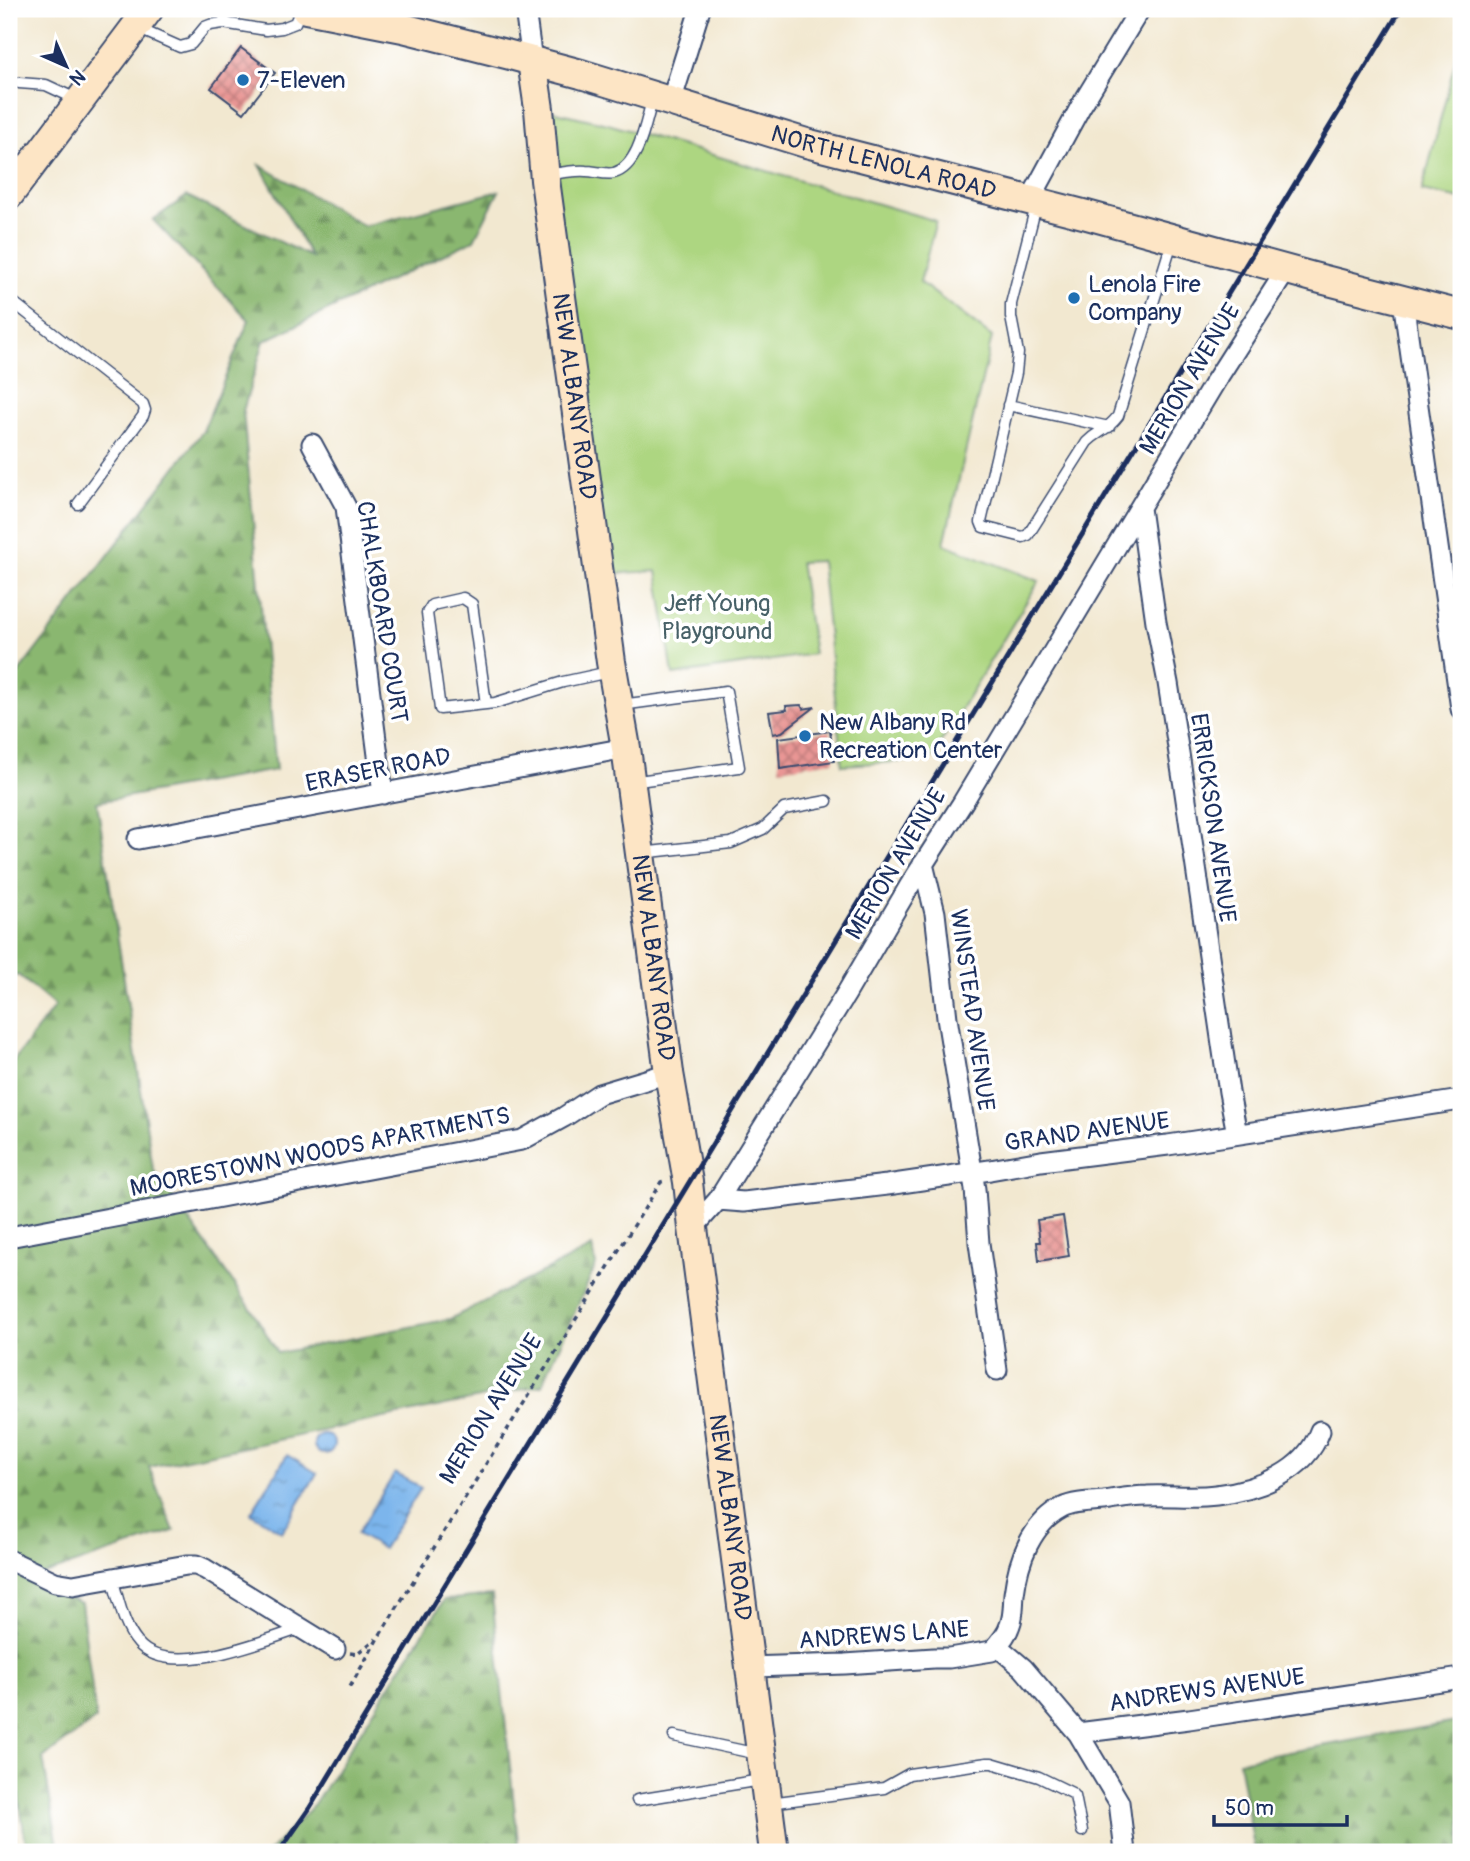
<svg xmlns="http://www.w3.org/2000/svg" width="1470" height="1861" font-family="Pangolin,sans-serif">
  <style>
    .forest { fill: url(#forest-firs); stroke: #527366; stroke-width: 2 }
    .park { fill: #add681; stroke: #648270; stroke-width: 2 }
    .water { fill: url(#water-ripples); stroke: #4b72a5; stroke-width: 2 }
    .building { fill: url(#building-cross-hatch) }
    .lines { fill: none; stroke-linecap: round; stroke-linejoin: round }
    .service-casing { stroke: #3b4b6f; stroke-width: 13 }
    .minor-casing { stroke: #3b4b6f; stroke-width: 23 }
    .secondary-casing { stroke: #3b4b6f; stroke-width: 32 }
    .path { stroke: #3b4b6f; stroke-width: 3.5; stroke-dasharray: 5 5; stroke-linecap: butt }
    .service { stroke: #fff; stroke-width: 10 }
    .minor { stroke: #fff; stroke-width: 19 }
    .secondary { stroke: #fde5c5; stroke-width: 28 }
    .rail { stroke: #1b2f5e; stroke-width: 5 }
    .poi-dot { fill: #1f6fb2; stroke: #fff; stroke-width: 2.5 }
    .labels { text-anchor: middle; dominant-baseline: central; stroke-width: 7; stroke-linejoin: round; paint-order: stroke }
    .poi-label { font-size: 24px; fill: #1b2f5e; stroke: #fff; text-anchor: start }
    .street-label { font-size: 24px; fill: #1b2f5e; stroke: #fff }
    .park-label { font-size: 24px; fill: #476168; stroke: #fff }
  </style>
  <defs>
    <pattern id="forest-firs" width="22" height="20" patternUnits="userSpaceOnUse" patternTransform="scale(1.75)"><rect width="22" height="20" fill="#8ab76f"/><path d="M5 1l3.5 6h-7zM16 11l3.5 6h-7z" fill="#70955e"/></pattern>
    <pattern id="water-ripples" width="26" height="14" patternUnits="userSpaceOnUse" patternTransform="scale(1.75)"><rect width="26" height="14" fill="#7bb5ec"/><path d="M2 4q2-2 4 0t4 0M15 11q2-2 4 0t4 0" fill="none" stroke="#6494c2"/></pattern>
    <pattern id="building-cross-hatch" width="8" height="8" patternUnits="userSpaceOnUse" patternTransform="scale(1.75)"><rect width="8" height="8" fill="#e99694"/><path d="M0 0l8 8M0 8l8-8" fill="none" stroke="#bc7b7c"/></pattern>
  </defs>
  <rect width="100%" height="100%" fill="#fff"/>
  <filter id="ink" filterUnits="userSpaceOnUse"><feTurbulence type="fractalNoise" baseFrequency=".0143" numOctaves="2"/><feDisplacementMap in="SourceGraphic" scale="14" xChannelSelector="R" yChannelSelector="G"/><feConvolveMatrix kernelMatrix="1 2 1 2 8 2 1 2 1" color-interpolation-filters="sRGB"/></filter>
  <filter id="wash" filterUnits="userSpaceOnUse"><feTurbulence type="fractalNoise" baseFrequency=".00686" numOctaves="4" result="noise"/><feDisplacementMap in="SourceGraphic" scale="28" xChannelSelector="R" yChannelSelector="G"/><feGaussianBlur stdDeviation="1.57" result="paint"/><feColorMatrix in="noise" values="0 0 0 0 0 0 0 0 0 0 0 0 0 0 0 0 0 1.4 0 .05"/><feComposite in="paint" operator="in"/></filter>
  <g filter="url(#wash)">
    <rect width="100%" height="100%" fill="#f2e8d0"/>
    <path class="forest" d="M 260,165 L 364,226 L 499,191 L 474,240 L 264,341 L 243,411 L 276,770 L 97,802 L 153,1169 L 252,1310 L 278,1353 L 450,1319 L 592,1247 L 596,1265 L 542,1385 L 149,1467 L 174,1531 L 26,1580 L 81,1603 L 96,1719 L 43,1758 L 59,1852 L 27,1852 L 9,1732 L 9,1067 L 55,1006 L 18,975 L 9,979 L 9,685 L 203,431 L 249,320 L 153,220 L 187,196 L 311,257 Z
      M 492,1595 L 519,1852 L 268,1852 L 314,1805 L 444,1600 Z
      M 1461,1721 L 1461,1852 L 1255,1852 L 1239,1761 Z"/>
    <path class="park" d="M 1461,39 L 1461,199 L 1422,191 Z
      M 539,108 L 608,124 L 936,221 L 920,282 L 992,337 L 944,544 L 1039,581 L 930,760 L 842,765 L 821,561 L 800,562 L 814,654 L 673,675 L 657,571 L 604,574 Z"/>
    <path class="water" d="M314 1444a10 10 0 1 1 20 0a10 10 0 1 1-20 0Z
      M 287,1455 L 317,1473 L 282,1532 L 251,1513 Z
      M 395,1473 L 421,1488 L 383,1549 L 357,1534 Z"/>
    <g id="blocks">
      <path class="building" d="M 241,48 L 275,73 L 244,113 L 211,88 Z
        M 801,705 L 803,709 L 815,707 L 782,732 L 773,734 L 769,712 L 787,710 L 786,706 Z
        M 830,731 L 834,761 L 780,769 L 778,738 Z
        M 1063,1216 L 1069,1256 L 1039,1261 L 1037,1242 L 1040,1242 L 1037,1220 Z"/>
    </g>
  </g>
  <g filter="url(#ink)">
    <use href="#blocks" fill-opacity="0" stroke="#3b4b6f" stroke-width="2"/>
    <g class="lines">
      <defs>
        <path id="service" d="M 223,23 L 227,9
          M 137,28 L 180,47 L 191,44 L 205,27 L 210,25 L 223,23 L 266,30 L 282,28 L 295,23 L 301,9
          M 19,83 L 46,85 L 76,99
          M 547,175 C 560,173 573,170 586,171 C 595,171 605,175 614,173 C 640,166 646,119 653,97
          M 1036,206 L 1011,304 L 1011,317 L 1018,353 L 1016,373 L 981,522 L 983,527 L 1023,537 L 1028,535 L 1087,442 C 1099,430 1107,431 1118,416 L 1172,242
          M 9,299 L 143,404 L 145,410 L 143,416 L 78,504
          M 1008,405 L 1109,427
          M 486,704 L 472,604 L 463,598 L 432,605 L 427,613 L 440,709 L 495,703 L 563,682 L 609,672
          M 621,705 L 726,691 L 739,767 L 631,782
          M 641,853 L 731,843 L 763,829 L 784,809 L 827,801
          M 112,1578 C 119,1600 123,1626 138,1643 C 169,1680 262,1641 299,1629
          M 674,1736 L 758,1754
          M 637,1800 L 761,1780
          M 770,1803 L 884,1788 L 909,1774 L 987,1763 L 992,1763 L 1039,1777 L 1072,1793 L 1075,1796 L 1082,1831"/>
        <path id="minor" d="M 525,9 L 532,61
          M 671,102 L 700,9
          M 1030,200 L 1081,106 L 1140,9
          M 1403,300 L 1461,709
          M 312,444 L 346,507 L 383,794
          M 1140,508 L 1156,622 L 1168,683 L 1184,786 L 1229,1092 L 1237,1134
          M 138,839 L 626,748
          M 923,864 L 935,913 L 947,1018 L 975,1189 L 979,1243 L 997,1370
          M 718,1200 L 744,1202 L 887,1185 L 990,1170 L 1041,1161 L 1168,1145 L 1461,1100
          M 693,1228 L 718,1200 L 846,994 L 910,885 L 963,802 L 1215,382 L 1287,269
          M 9,1237 L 522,1140 L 564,1117 L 599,1094 L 669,1073
          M 9,1560 L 55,1582 L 73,1585 L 187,1565 L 196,1565 L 205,1569 L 335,1649
          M 997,1646 L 1023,1668 L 1078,1733 L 1189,1719 L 1461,1678
          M 750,1667 L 845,1664 L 934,1658 L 949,1658 L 992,1651 C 999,1644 1007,1635 1010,1625 C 1014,1615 1013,1605 1014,1594 C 1018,1561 1031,1524 1062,1508 C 1074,1502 1091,1502 1104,1501 C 1118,1499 1132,1496 1147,1496 C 1170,1495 1194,1498 1216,1495 C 1257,1490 1305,1473 1320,1431
          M 1078,1733 L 1119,1802 L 1125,1852"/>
        <g id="secondary">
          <path id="s1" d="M 306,9 L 403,28 L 510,55 L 581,74 L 806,143 L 1087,215 L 1313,277 L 1461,315"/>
          <path id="s2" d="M 532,61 L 539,109 L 545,180 L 611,662 L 626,748 L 669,1073 L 688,1182 L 693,1228 L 774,1852"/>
          <path d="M 9,195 L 149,9"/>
        </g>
      </defs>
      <use href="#service" class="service-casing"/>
      <use href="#minor" class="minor-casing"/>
      <use href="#secondary" class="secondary-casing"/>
      <path class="path" d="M 350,1653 L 356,1654 L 376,1639
        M 350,1687 L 378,1638 L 661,1182 L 665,1181"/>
      <use href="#service" class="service"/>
      <use href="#minor" class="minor"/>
      <use href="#secondary" class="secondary"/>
      <path class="rail" d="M 279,1852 L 309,1809 L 1401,9"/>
    </g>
  </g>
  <g class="poi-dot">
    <circle cx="243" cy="80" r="7"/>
    <circle cx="1074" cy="298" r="7"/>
    <circle cx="805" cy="736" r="7"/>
  </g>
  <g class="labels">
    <g class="poi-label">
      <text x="257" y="80">7-Eleven</text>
      <text x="1088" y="284">Lenola Fire<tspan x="1088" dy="28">Company</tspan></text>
      <text x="819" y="722">New Albany Rd<tspan x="819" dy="28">Recreation Center</tspan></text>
    </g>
    <g class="street-label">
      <text stroke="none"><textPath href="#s1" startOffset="598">NORTH LENOLA ROAD</textPath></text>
      <text transform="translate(1190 379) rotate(-59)">MERION AVENUE</text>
      <text stroke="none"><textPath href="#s2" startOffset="338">NEW ALBANY ROAD</textPath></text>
      <text transform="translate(382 612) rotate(81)">CHALKBOARD COURT</text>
      <text transform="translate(378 770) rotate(-11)">ERASER ROAD</text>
      <text transform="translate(1213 818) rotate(82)">ERRICKSON AVENUE</text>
      <text transform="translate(896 864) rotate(-59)">MERION AVENUE</text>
      <text stroke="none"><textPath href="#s2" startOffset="905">NEW ALBANY ROAD</textPath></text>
      <text transform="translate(972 1010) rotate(82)">WINSTEAD AVENUE</text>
      <text transform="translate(1087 1132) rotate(-8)">GRAND AVENUE</text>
      <text transform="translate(320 1152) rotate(-11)">MOORESTOWN WOODS APARTMENTS</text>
      <text transform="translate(491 1409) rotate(-58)">MERION AVENUE</text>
      <text stroke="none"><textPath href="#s2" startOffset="1470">NEW ALBANY ROAD</textPath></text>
      <text transform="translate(884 1635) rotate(-4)">ANDREWS LANE</text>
      <text transform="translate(1207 1690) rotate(-8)">ANDREWS AVENUE</text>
    </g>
    <g class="park-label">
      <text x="717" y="603">Jeff Young<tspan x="717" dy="28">Playground</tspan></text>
    </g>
  </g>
  <rect width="1470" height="1861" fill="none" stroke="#fff" stroke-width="35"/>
  <g transform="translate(66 66) rotate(135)" stroke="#ffffff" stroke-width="5" paint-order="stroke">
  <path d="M0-5L12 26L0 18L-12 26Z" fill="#1b2f5e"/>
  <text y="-10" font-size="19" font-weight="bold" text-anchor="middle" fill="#1b2f5e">N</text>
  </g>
  <path d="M1214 1815v10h133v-10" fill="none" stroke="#1b2f5e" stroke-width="3.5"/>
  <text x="1225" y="1815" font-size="21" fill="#1b2f5e" stroke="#ffffff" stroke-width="5" paint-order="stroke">50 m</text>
</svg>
